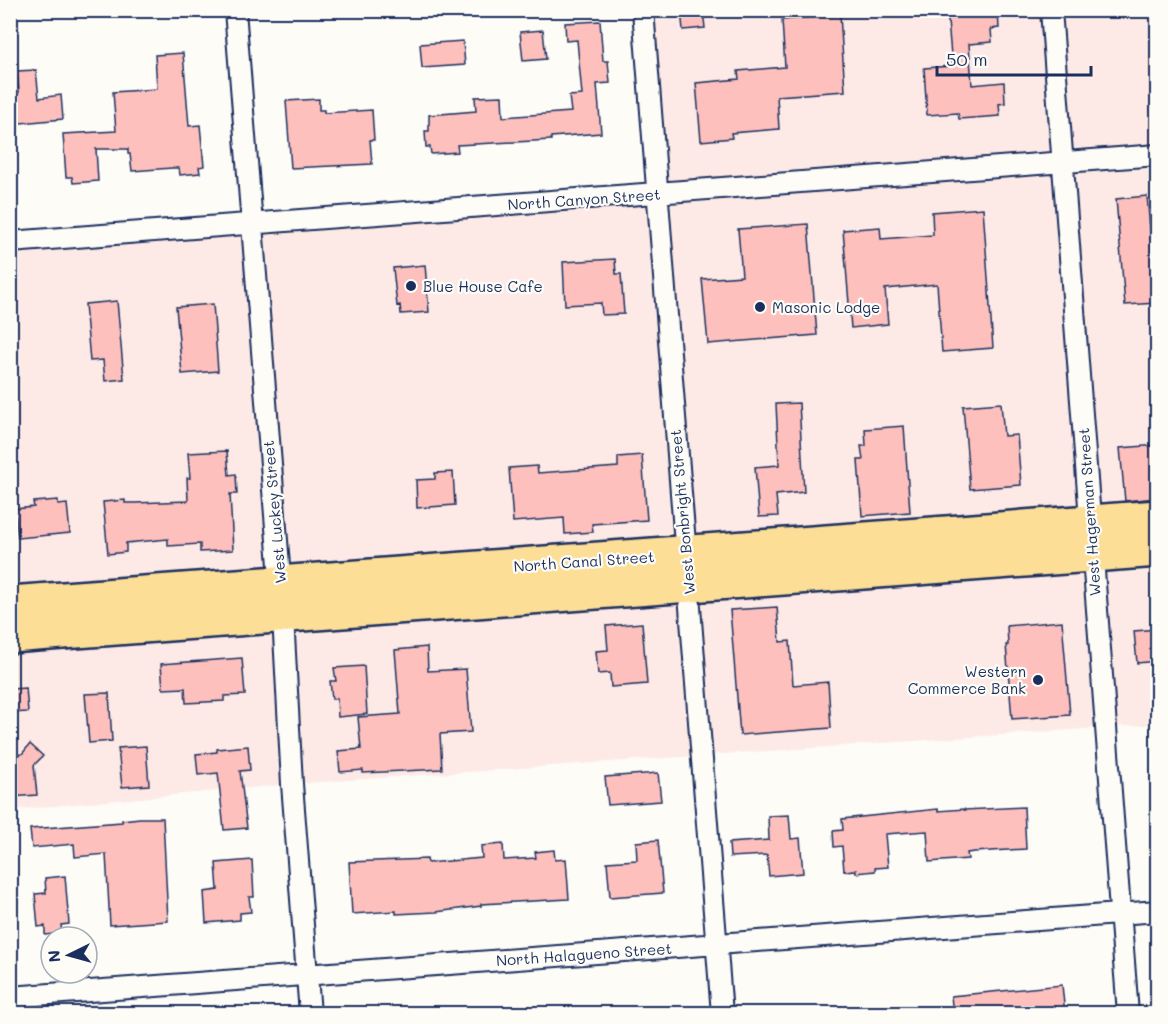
<svg xmlns="http://www.w3.org/2000/svg" width="1168" height="1024" font-family="Mali,sans-serif">
  <style>
    .built { fill: #fdeae6 }
    .building { fill: #fdc0bd; stroke: #1b2f5e; stroke-width: 1.5 }
    .lines { fill: none; stroke-linecap: round; stroke-linejoin: round }
    .street-casing { stroke: #1b2f5e; stroke-width: 24 }
    .highway-casing { stroke: #1b2f5e; stroke-width: 38 }
    .street { stroke: #fdfcf7; stroke-width: 20 }
    .highway { stroke: #fcde96; stroke-width: 33 }
    .poi-dot { fill: #1b2f5e; stroke: #fdfcf7; stroke-width: 2 }
    .labels { text-anchor: middle; dominant-baseline: central; stroke-width: 4.5; stroke-linejoin: round; paint-order: stroke }
    .street-label { font-size: 15px; fill: #1b2f5e; stroke: #fdfcf7 }
    .poi-label { font-size: 15px; fill: #1b2f5e; stroke: #fdfcf7; text-anchor: start }
  </style>
  <rect width="100%" height="100%" fill="#fdfcf7"/>
  <filter id="ink" filterUnits="userSpaceOnUse"><feTurbulence type="fractalNoise" baseFrequency=".0167" numOctaves="2"/><feDisplacementMap in="SourceGraphic" scale="12" xChannelSelector="R" yChannelSelector="G"/><feConvolveMatrix kernelMatrix="1 2 1 2 8 2 1 2 1" color-interpolation-filters="sRGB"/></filter>
  <g filter="url(#ink)">
    <path class="built" d="M 463,11 L 463,10 L 591,11 L 464,19 Z
      M 643,11 L 1157,11 L 1157,724 L 292,784 L 11,810 L 11,242 L 656,193 Z"/>
    <path class="building" d="M 681,10 L 703,10 L 705,28 L 683,30 Z
      M 947,10 L 962,10 L 963,14 L 998,12 L 999,28 L 991,29 L 992,42 L 969,44 L 972,85 L 1004,82 L 1005,103 L 999,104 L 1000,116 L 959,119 L 958,113 L 927,115 L 924,68 L 952,66 Z
      M 840,15 L 845,91 L 777,96 L 779,129 L 731,133 L 732,138 L 701,141 L 696,83 L 739,79 L 738,71 L 785,67 L 782,20 Z
      M 600,21 L 603,61 L 608,61 L 610,83 L 597,84 L 601,133 L 551,137 L 551,140 L 457,145 L 458,152 L 431,154 L 430,147 L 426,147 L 425,131 L 429,131 L 429,115 L 476,111 L 475,97 L 502,96 L 503,117 L 571,112 L 569,96 L 582,95 L 577,40 L 566,41 L 565,23 Z
      M 543,30 L 546,59 L 523,61 L 520,32 Z
      M 463,41 L 465,65 L 422,68 L 420,44 Z
      M 183,53 L 189,126 L 200,125 L 204,166 L 199,167 L 200,173 L 180,175 L 179,168 L 172,168 L 132,171 L 130,154 L 128,154 L 128,149 L 96,149 L 98,181 L 73,183 L 72,177 L 66,177 L 63,134 L 116,131 L 113,92 L 157,89 L 155,55 Z
      M 36,70 L 39,98 L 61,95 L 63,119 L 10,124 L 10,92 L 19,92 L 17,71 Z
      M 319,99 L 319,110 L 324,110 L 324,113 L 372,110 L 374,140 L 370,140 L 372,164 L 291,168 L 286,101 Z
      M 1147,196 L 1157,303 L 1125,305 L 1116,199 Z
      M 983,208 L 993,348 L 942,352 L 937,284 L 885,289 L 888,324 L 851,328 L 843,230 L 880,227 L 881,239 L 933,235 L 932,212 Z
      M 808,224 L 817,335 L 708,344 L 702,279 L 742,276 L 738,229 Z
      M 615,259 L 616,274 L 621,274 L 624,314 L 602,315 L 601,303 L 565,305 L 563,262 Z
      M 425,265 L 429,312 L 401,314 L 400,305 L 397,306 L 393,268 Z
      M 117,301 L 124,379 L 105,381 L 103,360 L 90,361 L 85,304 Z
      M 213,304 L 218,371 L 182,374 L 176,307 Z
      M 799,403 L 804,492 L 776,495 L 778,516 L 759,517 L 755,467 L 779,465 L 776,404 Z
      M 1001,403 L 1004,436 L 1017,435 L 1021,485 L 970,489 L 963,406 Z
      M 904,426 L 910,512 L 862,516 L 858,460 L 863,460 L 861,446 L 866,446 L 865,429 Z
      M 1158,445 L 1158,498 L 1125,501 L 1120,448 Z
      M 227,451 L 229,475 L 236,474 L 237,494 L 230,494 L 233,550 L 200,552 L 200,544 L 168,546 L 168,539 L 126,543 L 126,552 L 108,554 L 103,502 L 125,500 L 125,503 L 135,503 L 188,501 L 187,478 L 190,478 L 188,453 Z
      M 642,455 L 647,520 L 592,524 L 593,532 L 565,534 L 564,518 L 513,522 L 509,468 L 537,466 L 538,473 L 618,467 L 618,457 Z
      M 453,472 L 455,505 L 417,508 L 416,480 L 435,479 L 435,473 Z
      M 58,500 L 58,505 L 67,504 L 70,533 L 18,538 L 15,509 L 34,507 L 33,502 Z
      M 777,607 L 780,642 L 790,641 L 793,685 L 828,682 L 831,728 L 740,735 L 730,610 Z
      M 1062,621 L 1070,715 L 1012,719 L 1006,645 L 1008,645 L 1007,626 Z
      M 642,623 L 647,684 L 611,687 L 610,673 L 598,674 L 596,651 L 608,650 L 606,626 Z
      M 1158,629 L 1158,661 L 1137,663 L 1134,631 Z
      M 427,647 L 428,671 L 466,669 L 471,732 L 440,734 L 442,769 L 363,773 L 363,770 L 340,772 L 338,751 L 361,749 L 358,717 L 400,714 L 395,650 Z
      M 242,658 L 245,695 L 224,696 L 224,701 L 186,703 L 185,688 L 163,689 L 161,664 Z
      M 364,666 L 367,714 L 338,717 L 337,698 L 332,699 L 330,681 L 336,681 L 334,668 Z
      M 26,688 L 28,712 L 10,713 L 10,689 Z
      M 109,693 L 112,741 L 89,743 L 85,694 Z
      M 30,744 L 43,756 L 34,765 L 37,795 L 10,797 L 10,755 L 22,754 Z
      M 146,746 L 149,785 L 122,787 L 118,748 Z
      M 248,746 L 250,770 L 240,771 L 247,828 L 224,830 L 218,773 L 198,775 L 196,754 L 217,752 L 217,749 Z
      M 658,773 L 661,801 L 608,805 L 605,777 Z
      M 1024,807 L 1026,849 L 974,852 L 967,853 L 968,859 L 929,862 L 927,831 L 885,834 L 888,867 L 875,868 L 875,871 L 856,873 L 856,870 L 844,871 L 842,846 L 834,847 L 833,831 L 843,830 L 842,819 L 938,809 L 938,811 L 964,809 L 964,810 Z
      M 789,815 L 791,839 L 800,838 L 803,873 L 769,876 L 767,855 L 730,857 L 729,843 L 769,840 L 768,816 Z
      M 140,818 L 163,818 L 168,921 L 110,925 L 106,854 L 75,857 L 74,844 L 32,848 L 30,829 L 122,822 L 122,820 Z
      M 658,840 L 663,893 L 610,897 L 607,862 L 637,860 L 636,842 Z
      M 503,844 L 504,860 L 536,858 L 535,852 L 554,850 L 555,860 L 566,859 L 569,899 L 481,904 L 481,906 L 436,912 L 396,914 L 396,911 L 352,914 L 349,862 L 427,859 L 428,863 L 482,858 L 481,846 Z
      M 252,860 L 254,897 L 249,897 L 251,912 L 240,913 L 240,920 L 206,923 L 204,892 L 218,890 L 216,863 Z
      M 65,876 L 69,924 L 61,925 L 62,933 L 45,935 L 45,926 L 38,927 L 35,894 L 46,893 L 45,878 Z
      M 1062,985 L 1065,1014 L 953,1014 L 951,996 Z"/>
    <g class="lines">
      <defs>
        <path id="street" d="M 235,10 L 283,616 L 292,784 L 310,1014
          M 643,10 L 722,1014
          M 1051,10 L 1128,1014
          M 10,242 L 1158,155
          M 10,997 L 1158,911"/>
        <path id="highway" d="M 10,603 L 1158,517
          M 10,636 L 1158,550"/>
      </defs>
      <use href="#street" class="street-casing"/>
      <use href="#highway" class="highway-casing"/>
      <use href="#street" class="street"/>
      <use href="#highway" class="highway"/>
    </g>
  </g>
  <g class="poi-dot">
    <circle cx="411" cy="286" r="6"/>
    <circle cx="760" cy="307" r="6"/>
    <circle cx="1038" cy="680" r="6"/>
  </g>
  <g class="labels">
    <g class="street-label">
      <text transform="translate(584 199) rotate(-4)">North Canyon Street</text>
      <text transform="translate(274 512) rotate(-95)">West Luckey Street</text>
      <text transform="translate(682 512) rotate(-95)">West Bonbright Street</text>
      <text transform="translate(1089 512) rotate(-94)">West Hagerman Street</text>
      <text transform="translate(584 561) rotate(-4)">North Canal Street</text>
      <text transform="translate(584 954) rotate(-4)">North Halagueno Street</text>
    </g>
    <g class="poi-label">
      <text x="423" y="286">Blue House Cafe</text>
      <text x="772" y="307">Masonic Lodge</text>
      <text x="1026" y="671" text-anchor="end">Western<tspan x="1026" dy="17">Commerce Bank</tspan></text>
    </g>
  </g>
  <rect width="1168" height="1024" fill="none" stroke="#fdfcf7" stroke-width="36"/>
  <rect x="18" y="18" width="1132" height="988" fill="none" stroke="#1b2f5e" stroke-width="2" filter="url(#ink)"/>
  <g transform="translate(69 955) rotate(265)"><circle r="28" fill="#fdfcf7" stroke="#a3aaba" stroke-width="1.5"/>
  <path d="M0-4.5L10 22L0 15L-10 22Z" fill="#1b2f5e"/>
  <text y="-9" font-size="16" font-weight="bold" text-anchor="middle" fill="#1b2f5e">N</text>
  </g>
  <path d="M937 66v9h154v-9" fill="none" stroke="#1b2f5e" stroke-width="3"/>
  <text x="946" y="66" font-size="18" fill="#1b2f5e" stroke="#fdfcf7" stroke-width="4.5" paint-order="stroke">50 m</text>
</svg>
